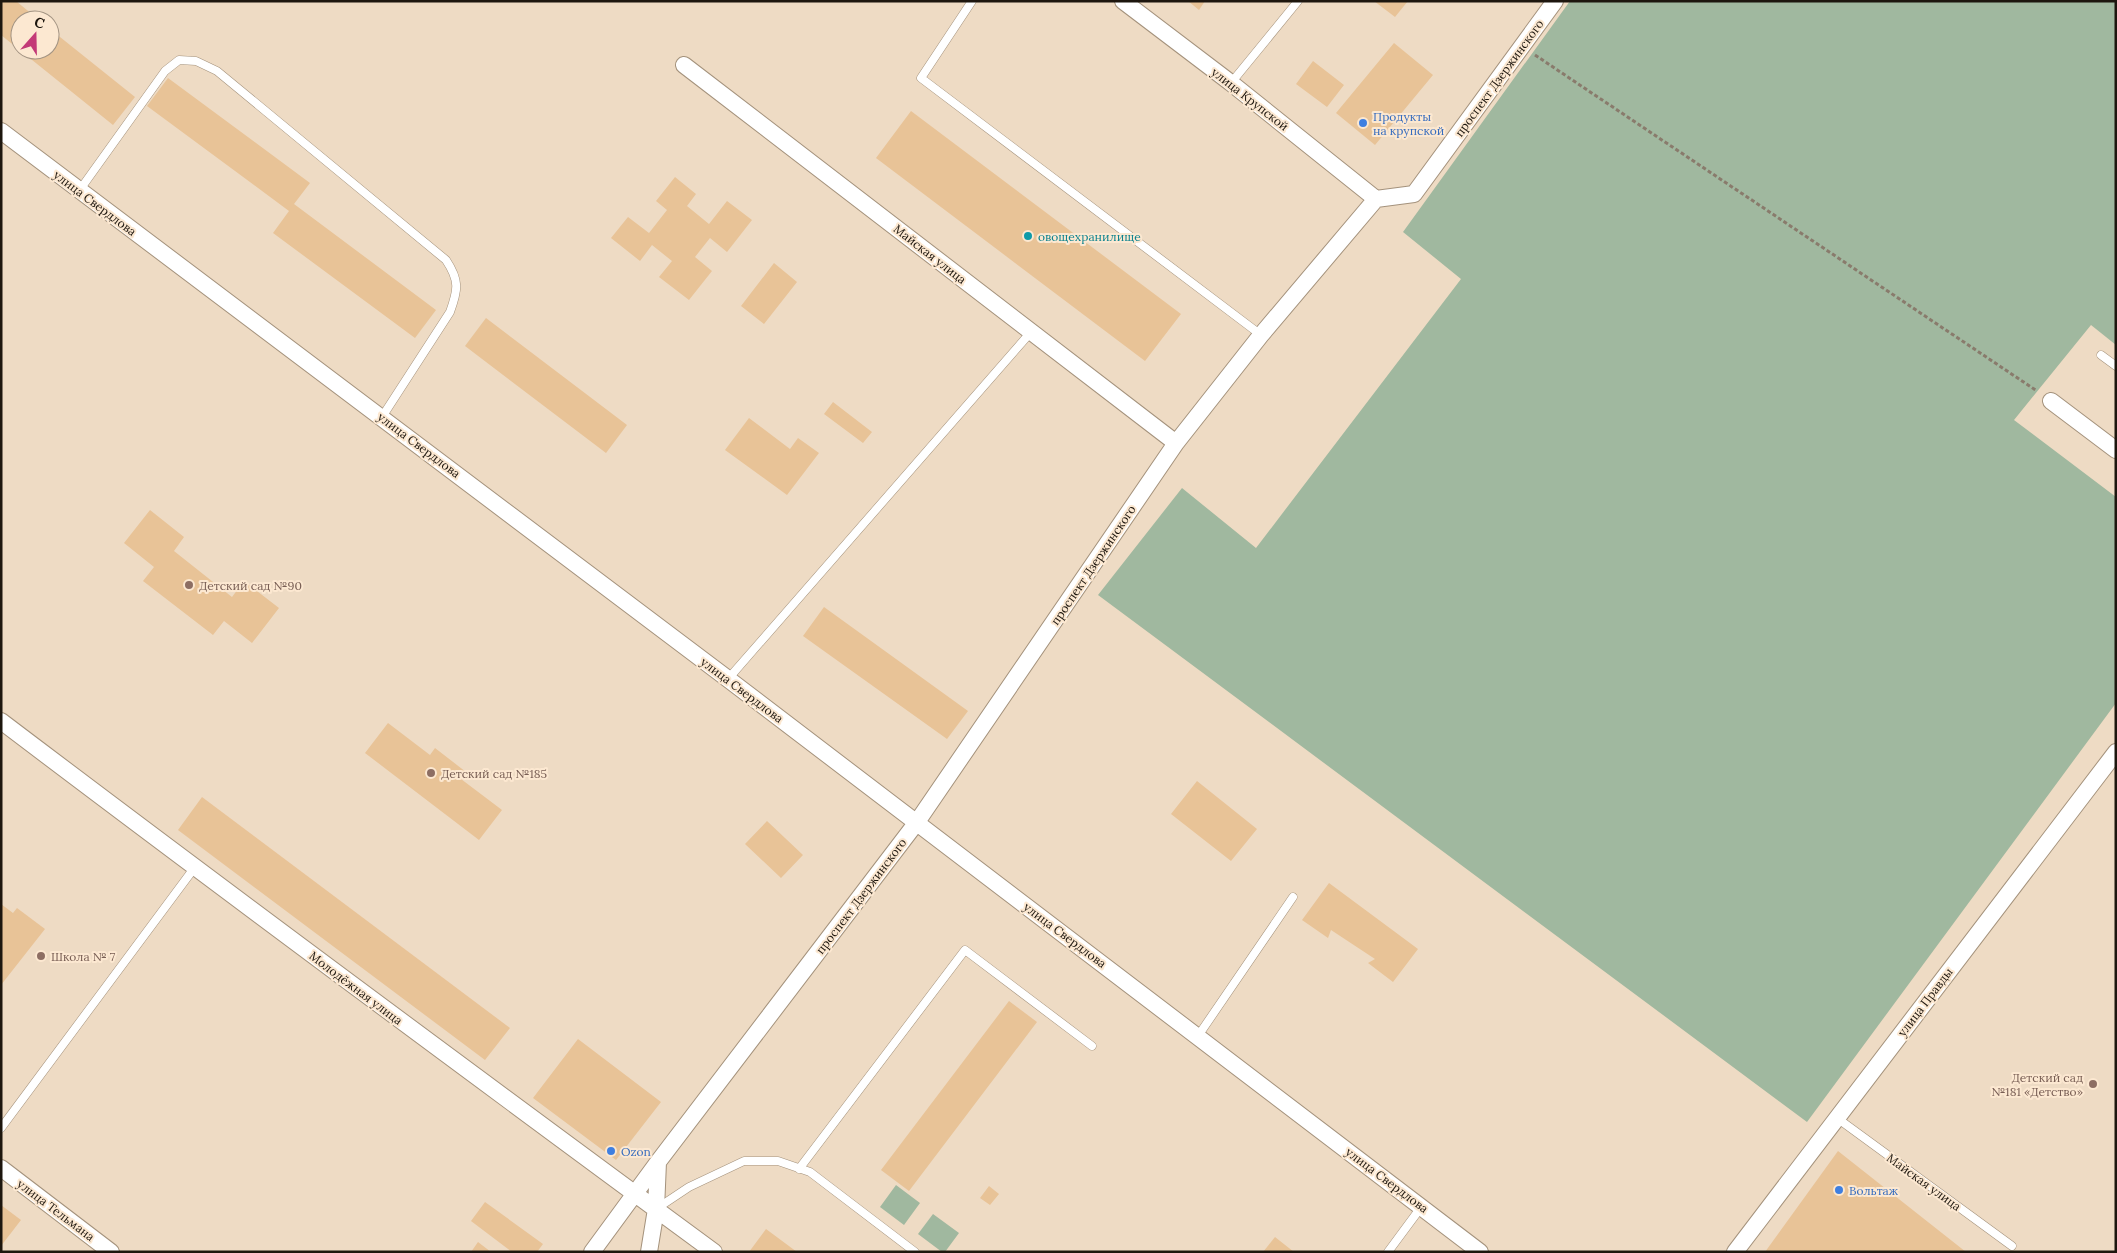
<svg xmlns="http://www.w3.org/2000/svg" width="2117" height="1253" font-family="Lora,serif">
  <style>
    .green { fill: #a0b89f }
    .building { fill: #e8c397 }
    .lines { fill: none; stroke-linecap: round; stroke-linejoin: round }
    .lane-casing { stroke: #a4927c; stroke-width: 9 }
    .street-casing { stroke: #a4927c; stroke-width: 18 }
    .path { stroke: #897b6c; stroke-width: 3; stroke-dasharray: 4 2.5; stroke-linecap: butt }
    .lane { stroke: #fff; stroke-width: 8 }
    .street { stroke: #fff; stroke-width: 16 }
    .shop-dot { fill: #3f7fe0; stroke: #fce8d1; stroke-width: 2 }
    .culture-dot { fill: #0f9aa8; stroke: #fce8d1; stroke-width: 2 }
    .education-dot { fill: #8d6e63; stroke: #fce8d1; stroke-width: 2 }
    .labels { text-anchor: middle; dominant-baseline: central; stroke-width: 4; stroke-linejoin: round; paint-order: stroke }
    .street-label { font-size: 12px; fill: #1d160e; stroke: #fce8d1 }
    .shop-label { font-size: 12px; fill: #366cbe; stroke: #fce8d1; text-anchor: start }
    .culture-label { font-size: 12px; fill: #0d838f; stroke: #fce8d1; text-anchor: start }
    .education-label { font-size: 12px; fill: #785e54; stroke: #fce8d1; text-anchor: start }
  </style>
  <rect width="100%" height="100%" fill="#eedbc4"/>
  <path class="green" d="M 1570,1 L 2116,1 L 2116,345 L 2091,325 L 2014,420 L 2116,497 L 2116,703 L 1807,1122 L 1098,595 L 1182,488 L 1256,548 L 1461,279 L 1403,232 Z
    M 896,1185 L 920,1203 L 904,1225 L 880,1207 Z
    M 933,1214 L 959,1233 L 945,1252 L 942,1252 L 918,1234 Z"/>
  <path class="building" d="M 1,1 L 16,1 L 39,20 L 20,20 L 20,50 L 50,50 L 50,29 L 135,97 L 113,125 L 1,35 Z
    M 1188,1 L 1205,1 L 1199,10 Z
    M 1374,1 L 1408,1 L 1395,17 Z
    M 1394,43 L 1433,75 L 1375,145 L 1336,113 Z
    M 1313,61 L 1344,85 L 1327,107 L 1296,84 Z
    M 168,78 L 310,183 L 294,204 L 436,310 L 415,338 L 273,233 L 289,211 L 147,106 Z
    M 911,111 L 1181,314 L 1145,361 L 876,158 Z
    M 675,177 L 696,194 L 687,206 L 709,224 L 727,201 L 752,220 L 727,252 L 710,238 L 695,257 L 712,271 L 689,300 L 659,277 L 672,261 L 652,245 L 640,261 L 611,238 L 628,217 L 649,233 L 667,210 L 656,201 Z
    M 774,263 L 797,282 L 764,324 L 741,306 Z
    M 486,318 L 627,425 L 606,453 L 465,346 Z
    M 833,402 L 872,432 L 863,443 L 824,414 Z
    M 749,418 L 790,449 L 798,438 L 819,453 L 787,495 L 725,450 Z
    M 150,510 L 184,537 L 174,551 L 232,597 L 244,581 L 279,608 L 252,643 L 224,621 L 213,635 L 143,581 L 154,567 L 124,543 Z
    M 824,607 L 968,711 L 947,739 L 803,636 Z
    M 388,723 L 430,755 L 435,748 L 466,772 L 461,779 L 502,810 L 479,840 L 365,753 Z
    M 1197,781 L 1257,829 L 1231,861 L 1171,814 Z
    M 202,797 L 510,1028 L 485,1060 L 178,830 Z
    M 767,821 L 803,855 L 781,878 L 745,844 Z
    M 1329,883 L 1418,949 L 1393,982 L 1368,963 L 1375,959 L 1331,930 L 1328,938 L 1302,920 Z
    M 1,904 L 13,913 L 17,908 L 45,929 L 1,985 Z
    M 1009,1001 L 1037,1022 L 909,1191 L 881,1170 Z
    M 578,1039 L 661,1102 L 616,1160 L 533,1098 Z
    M 1838,1151 L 1966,1252 L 1765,1252 Z
    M 989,1186 L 999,1194 L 990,1205 L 980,1198 Z
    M 485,1202 L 543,1244 L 537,1252 L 512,1252 L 471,1221 Z
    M 1,1205 L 21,1220 L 1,1246 Z
    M 766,1229 L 797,1252 L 749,1252 Z
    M 1275,1237 L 1294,1252 L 1263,1252 Z
    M 478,1242 L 491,1252 L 471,1252 Z"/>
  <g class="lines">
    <defs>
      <path id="lane" d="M 972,1 L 921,78 L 1261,335
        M 1231,83 L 1298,1
        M 79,191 L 165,71 L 179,60 L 196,61 L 217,71 L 446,260 C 460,281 458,290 450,312 L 382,417
        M 2101,355 L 2116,366
        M 728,679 L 1031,332
        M 1198,1036 L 1293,897
        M 1837,1118 L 2012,1246
        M 1,1128 L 195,867
        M 799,1169 L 965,950 L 1092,1046
        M 656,1209 L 689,1187 L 744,1161 L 778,1161 L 810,1172 L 915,1252
        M 1388,1252 L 1422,1206"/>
      <path id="street" d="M 1123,1 L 1231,83 L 1376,199
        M 684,65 L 1176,443
        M 1,131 L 728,679 L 1480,1252
        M 2051,401 L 2116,450
        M 1,721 C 237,900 475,1076 714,1252
        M 1,1168 L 111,1252
        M 592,1252 L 658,1162 L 917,822 L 1176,443 L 1261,335 L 1376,199 L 1414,194 L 1555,1
        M 649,1252 L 656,1209 L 658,1162
        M 1735,1252 L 2116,752"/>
    </defs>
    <use href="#lane" class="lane-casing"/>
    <use href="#street" class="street-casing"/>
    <path class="path" d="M 1535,55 L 2037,391"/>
    <use href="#lane" class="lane"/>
    <use href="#street" class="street"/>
  </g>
  <g class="shop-dot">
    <circle cx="1363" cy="123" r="5"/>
    <circle cx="611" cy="1151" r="5"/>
    <circle cx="1839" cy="1190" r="5"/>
  </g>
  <circle class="culture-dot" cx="1028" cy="236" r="5"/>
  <g class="education-dot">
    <circle cx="189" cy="585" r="5"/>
    <circle cx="431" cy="773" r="5"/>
    <circle cx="41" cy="956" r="5"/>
    <circle cx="2093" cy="1084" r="5"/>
  </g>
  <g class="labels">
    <g class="street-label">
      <text transform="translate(1499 78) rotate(-54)">проспект Дзержинского</text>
      <text transform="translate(1250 99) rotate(38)">улица Крупской</text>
      <text transform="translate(95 203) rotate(37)">улица Свердлова</text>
      <text transform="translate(930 254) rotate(38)">Майская улица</text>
      <text transform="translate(419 445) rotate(37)">улица Свердлова</text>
      <text transform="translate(1093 565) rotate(-56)">проспект Дзержинского</text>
      <text transform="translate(742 690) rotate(37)">улица Свердлова</text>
      <text transform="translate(861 896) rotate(-53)">проспект Дзержинского</text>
      <text transform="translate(1065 935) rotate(37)">улица Свердлова</text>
      <text transform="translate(356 988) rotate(37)">Молодёжная улица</text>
      <text transform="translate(1925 1002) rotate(-53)">улица Правды</text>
      <text transform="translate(1387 1180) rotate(37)">улица Свердлова</text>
      <text transform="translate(1924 1182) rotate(36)">Майская улица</text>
      <text transform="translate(56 1210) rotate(37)">улица Тельмана</text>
    </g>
    <g class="shop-label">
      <text x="1373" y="116">Продукты<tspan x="1373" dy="14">на крупской</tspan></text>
      <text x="621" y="1151">Ozon</text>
      <text x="1849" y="1190">Вольтаж</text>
    </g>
    <g class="culture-label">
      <text x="1038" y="236">овощехранилище</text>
    </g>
    <g class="education-label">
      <text x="199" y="585">Детский сад №90</text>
      <text x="441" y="773">Детский сад №185</text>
      <text x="51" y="956">Школа № 7</text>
      <text x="2083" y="1077" text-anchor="end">Детский сад<tspan x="2083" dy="14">№181 «Детство»</tspan></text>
    </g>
  </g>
  <rect width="2117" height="1253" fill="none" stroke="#1d160e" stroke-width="5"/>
  <g transform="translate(35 35) rotate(20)"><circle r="24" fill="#fce8d1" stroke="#a39483"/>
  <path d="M0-4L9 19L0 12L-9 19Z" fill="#c33a77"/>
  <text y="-8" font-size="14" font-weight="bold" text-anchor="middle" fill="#1d160e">С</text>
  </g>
</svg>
